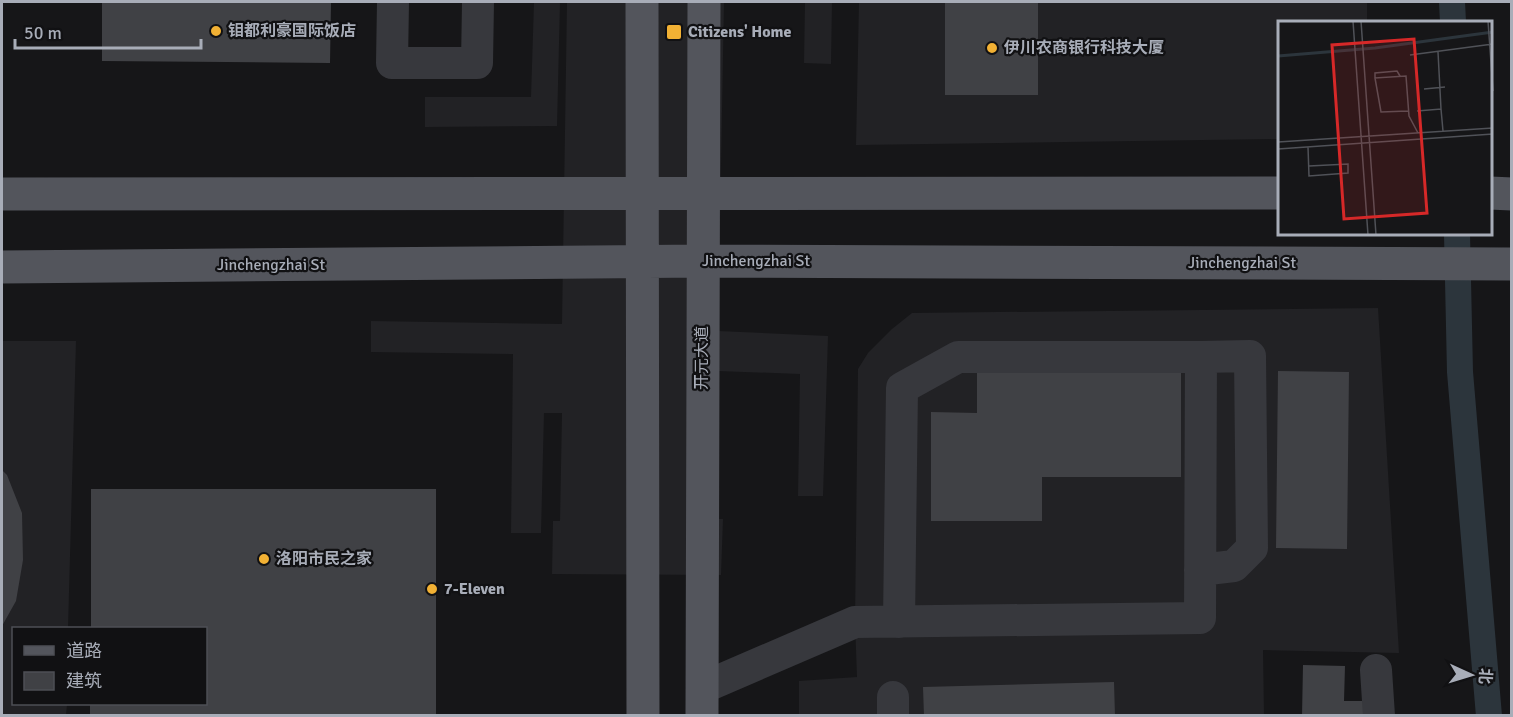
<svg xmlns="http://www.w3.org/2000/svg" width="1513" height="717" font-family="Signika,'Noto Sans SC',sans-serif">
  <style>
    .built { fill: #222225 }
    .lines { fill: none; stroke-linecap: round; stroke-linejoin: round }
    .canal { stroke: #2c353c; stroke-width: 26 }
    .building { fill: #404145 }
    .minor { stroke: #37383d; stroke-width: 32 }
    .major { stroke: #53555c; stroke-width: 33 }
    .poi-dot { fill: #f2b134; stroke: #111113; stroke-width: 2 }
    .labels { text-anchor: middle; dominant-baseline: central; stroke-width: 4.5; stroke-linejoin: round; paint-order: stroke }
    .poi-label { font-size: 16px; font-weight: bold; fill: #a8adb8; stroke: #111113; text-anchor: start }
    .street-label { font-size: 16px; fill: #a8adb8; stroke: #111113 }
    .inset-river { fill: none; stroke: #2c353c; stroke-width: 3 }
    .inset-road { fill: none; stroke: #505258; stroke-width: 1.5 }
    .view { fill: #d62828; fill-opacity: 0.15; stroke: #d62828; stroke-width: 3 }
    .inset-edge { fill: none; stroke: #a8adb8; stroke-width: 3 }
  </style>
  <rect width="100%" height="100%" fill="#161618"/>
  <path class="built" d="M 534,2 L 560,2 L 557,126 L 425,127 L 425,97 L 531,97 Z
    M 567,2 L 724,2 L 718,331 L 828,336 L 823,496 L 798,496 L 800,374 L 718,371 L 718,519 L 723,519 L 721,575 L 552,574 L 553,521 L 560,521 L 562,413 L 544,413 L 541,533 L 511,533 L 513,354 L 371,352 L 371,321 L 562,324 Z
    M 805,2 L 832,2 L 831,64 L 804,63 Z
    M 859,2 L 1367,2 L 1367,22 L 1279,22 L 1279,139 L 856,145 Z
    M 1378,308 L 1399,653 L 1263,650 L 1264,715 L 799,716 L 799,681 L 857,677 L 855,622 L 858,369 L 868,353 L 892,329 L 912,313 Z
    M 2,341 L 76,341 L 68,628 L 14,628 L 14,704 L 67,704 L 66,715 L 2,715 Z"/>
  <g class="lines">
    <path class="canal" d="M 1452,2 L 1453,22
      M 1457,234 L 1460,372 L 1489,716"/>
  </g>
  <path class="building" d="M 102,2 L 331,2 L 330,63 L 102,61 Z
    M 945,2 L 1038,2 L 1038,95 L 945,95 Z
    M 977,369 L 1181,370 L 1181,477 L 1042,477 L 1042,521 L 931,521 L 931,412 L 977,413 Z
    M 1278,371 L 1349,372 L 1347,549 L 1276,548 Z
    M 2,470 L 7,475 L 22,513 L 23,560 L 16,601 L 2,626 Z
    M 91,489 L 436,489 L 436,716 L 90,716 L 90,704 L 206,704 L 206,628 L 91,628 Z
    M 1303,665 L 1345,666 L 1344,701 L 1370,701 L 1369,716 L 1302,716 Z
    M 1114,682 L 1115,716 L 924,716 L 923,687 Z"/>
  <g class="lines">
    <path class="minor" d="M 393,2 L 392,63 L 477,63 L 478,2
      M 899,622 L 902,388 L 958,357 L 1201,357
      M 1376,670 L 1379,716
      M 702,688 L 855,622 L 1200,618 L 1201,357 L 1250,356 L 1252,548 L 1234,566 L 1200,570
      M 893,716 L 893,697"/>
    <path class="major" d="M 642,2 L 643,716
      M 1490,193 L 1512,194
      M 2,194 L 1279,193
      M 2,267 L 702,261 L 1512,264
      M 702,716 L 704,2"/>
  </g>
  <g class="poi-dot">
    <circle cx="216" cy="31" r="6"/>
    <rect x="666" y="24" width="16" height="16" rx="3"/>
    <circle cx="992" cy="48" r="6"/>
    <circle cx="264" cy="559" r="6"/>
    <circle cx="432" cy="589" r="6"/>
  </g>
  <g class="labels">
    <g class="poi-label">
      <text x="228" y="31">钼都利豪国际饭店</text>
      <text x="688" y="32">Citizens' Home</text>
      <text x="1004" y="48">伊川农商银行科技大厦</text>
      <text x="276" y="559">洛阳市民之家</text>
      <text x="444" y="589">7-Eleven</text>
    </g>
    <g class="street-label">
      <text x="756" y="261">Jinchengzhai St</text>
      <text x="1242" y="263">Jinchengzhai St</text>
      <text x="271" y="265">Jinchengzhai St</text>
      <text transform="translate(702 358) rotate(-90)">开元大道</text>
    </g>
  </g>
  <g transform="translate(1278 21)">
    <rect width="214" height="214" fill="#161618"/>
    <path class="inset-river" d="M 0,35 L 97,27 L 215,11"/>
    <path class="inset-road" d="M 75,0 L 90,214M 83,0 L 98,214M 210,0 L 215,70M 160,31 L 163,88M 132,34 L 215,23M 122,55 L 119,50 L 97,52 L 97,57 L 128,55 L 131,95 L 140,112M 97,57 L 103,91 L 130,90M 146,68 L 167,66M 139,90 L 163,88 L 165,110M 0,121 L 215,107M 30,126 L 31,155 L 70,152 L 70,143 L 31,145M 0,128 L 215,113"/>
    <path class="view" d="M 136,18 L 149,192 L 66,198 L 54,24 Z"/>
    <rect width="214" height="214" class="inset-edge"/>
  </g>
  <rect width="1513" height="717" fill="none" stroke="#a8adb8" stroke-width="6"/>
  <rect x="12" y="627" width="195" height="78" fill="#111113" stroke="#4d4f55" stroke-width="1.5"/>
  <rect x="24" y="646" width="30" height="9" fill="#53555c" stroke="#4d4f55" stroke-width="1.5"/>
  <text x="66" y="657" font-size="18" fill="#a8adb8">道路</text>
  <rect x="24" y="672" width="30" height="18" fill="#404145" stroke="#4d4f55" stroke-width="1.5"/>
  <text x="66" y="687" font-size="18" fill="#a8adb8">建筑</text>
  <g transform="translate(1471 675) rotate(94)" stroke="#111113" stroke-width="4.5" paint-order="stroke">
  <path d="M0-4.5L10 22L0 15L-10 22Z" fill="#a8adb8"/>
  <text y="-9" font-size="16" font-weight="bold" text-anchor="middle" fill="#a8adb8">北</text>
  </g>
  <path d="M15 39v9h186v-9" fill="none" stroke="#a8adb8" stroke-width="3"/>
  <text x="24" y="39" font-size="18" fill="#a8adb8" stroke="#111113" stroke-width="4.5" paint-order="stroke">50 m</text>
</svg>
